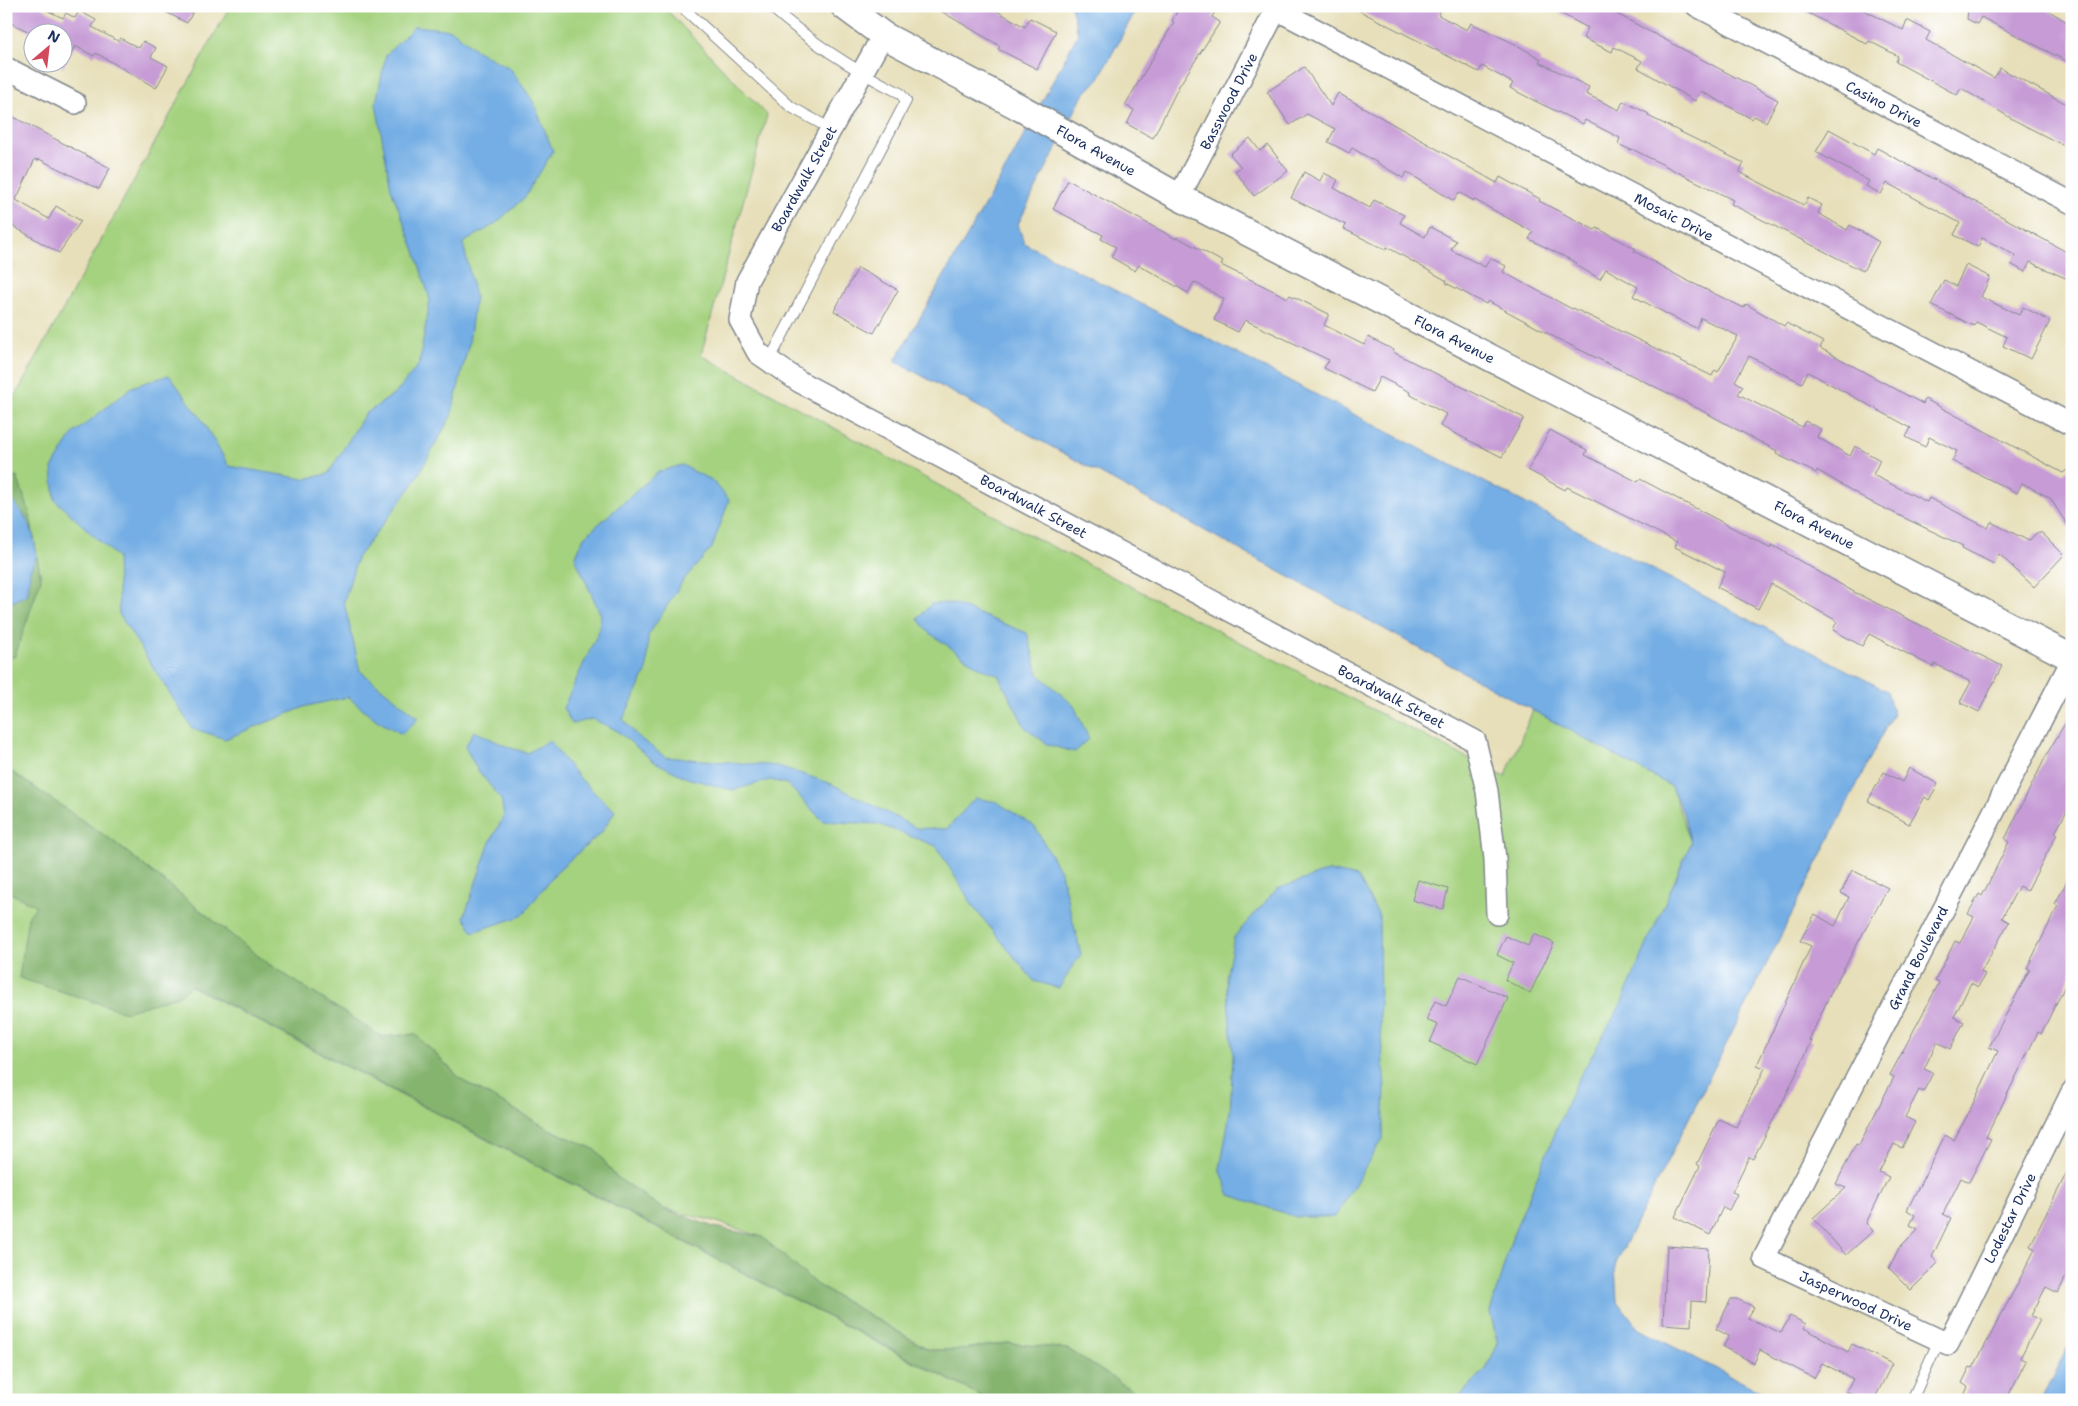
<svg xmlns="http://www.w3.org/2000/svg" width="2078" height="1406" font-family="'Shantell Sans',sans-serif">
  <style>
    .green { fill: #a5d27f; stroke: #60806e }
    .forest { fill: #84b46e; stroke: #507266 }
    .water { fill: #74aee4; stroke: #486ea1 }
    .building { fill: #c69bd6 }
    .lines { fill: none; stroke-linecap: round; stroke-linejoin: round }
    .service-casing { stroke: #81878c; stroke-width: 12 }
    .minor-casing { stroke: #81878c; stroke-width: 24 }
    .tertiary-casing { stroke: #81878c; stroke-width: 29 }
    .service { stroke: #fff; stroke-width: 10 }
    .minor { stroke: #fff; stroke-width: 21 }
    .tertiary { stroke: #fff; stroke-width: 26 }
    .labels { text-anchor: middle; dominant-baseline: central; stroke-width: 5; stroke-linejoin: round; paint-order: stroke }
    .street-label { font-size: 14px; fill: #1b2f5e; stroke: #fff }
  </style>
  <rect width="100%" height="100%" fill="#fff"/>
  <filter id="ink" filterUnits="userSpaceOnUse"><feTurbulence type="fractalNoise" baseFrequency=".02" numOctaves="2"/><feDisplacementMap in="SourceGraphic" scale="10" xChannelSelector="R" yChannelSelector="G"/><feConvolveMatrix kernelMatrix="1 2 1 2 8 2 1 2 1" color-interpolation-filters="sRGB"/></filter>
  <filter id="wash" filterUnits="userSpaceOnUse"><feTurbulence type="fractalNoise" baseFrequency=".0096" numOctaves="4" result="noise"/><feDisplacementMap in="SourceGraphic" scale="20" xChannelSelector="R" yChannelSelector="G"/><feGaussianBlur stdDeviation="1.12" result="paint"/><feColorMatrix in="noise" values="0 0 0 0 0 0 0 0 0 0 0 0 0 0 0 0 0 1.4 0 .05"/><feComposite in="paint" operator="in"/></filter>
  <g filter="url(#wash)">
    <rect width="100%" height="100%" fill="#e7dfb9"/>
    <path class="green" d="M 230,6 L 663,6 L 767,115 L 701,355 L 1026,533 L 1505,777 L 1533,710 L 1671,786 L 1691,843 L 1490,1311 L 1498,1344 L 1486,1369 L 1456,1400 L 1147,1400 L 1068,1349 L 1008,1343 L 957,1350 L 930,1350 L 817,1285 L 762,1237 L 714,1221 L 663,1209 L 615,1176 L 596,1150 L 549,1129 L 463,1081 L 415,1034 L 382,1037 L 267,963 L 114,842 L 6,768 L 6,657 L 17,477 L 6,481 L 6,413 Z
      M 6,890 L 907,1358 L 989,1400 L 6,1400 Z"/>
    <path class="forest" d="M 17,477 L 29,510 L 41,579 L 15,656 L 6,659 L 6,481 Z
      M 6,768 L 114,842 L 267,963 L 382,1037 L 415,1034 L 463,1081 L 549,1129 L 596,1150 L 615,1176 L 663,1209 L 714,1227 L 762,1237 L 817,1285 L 929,1350 L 957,1350 L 1008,1343 L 1068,1349 L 1147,1400 L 989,1400 L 191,985 L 180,995 L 126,1012 L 19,978 L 28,917 L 36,906 L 6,891 Z"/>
    <path class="water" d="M 1071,6 L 1138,6 L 1099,78 L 1083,95 L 1018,224 L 1024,243 L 1887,691 L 1893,713 L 1615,1265 L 1617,1300 L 1639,1329 L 1777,1400 L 1456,1400 L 1486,1369 L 1498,1344 L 1490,1312 L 1513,1235 L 1574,1087 L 1621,1004 L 1691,843 L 1683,813 L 1671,786 L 895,361 L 1013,156 L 1078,34 Z
      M 415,26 L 452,30 L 477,51 L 510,68 L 533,101 L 553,151 L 525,197 L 495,224 L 463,243 L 475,297 L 469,343 L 451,416 L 412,486 L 357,558 L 344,602 L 360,671 L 419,718 L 402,734 L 378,721 L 348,697 L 307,706 L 225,739 L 192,728 L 119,614 L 117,557 L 55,500 L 52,468 L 73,434 L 132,387 L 169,375 L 200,417 L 229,466 L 304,479 L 328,474 L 365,414 L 396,393 L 419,364 L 430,300 L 415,251 L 391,189 L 376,103 L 386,55 Z
      M 682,465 L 714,482 L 729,500 L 712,548 L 684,579 L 648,636 L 647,670 L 623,719 L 637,736 L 665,757 L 778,766 L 832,784 L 916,828 L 947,829 L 975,798 L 997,802 L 1035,827 L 1061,873 L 1081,954 L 1059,988 L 1034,981 L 975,909 L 936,846 L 878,824 L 823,821 L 787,784 L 770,780 L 733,790 L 687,778 L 653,761 L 616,730 L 592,719 L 572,724 L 563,708 L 598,633 L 601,615 L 575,558 L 584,537 L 658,472 Z
      M 13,501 L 26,518 L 33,533 L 37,556 L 30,570 L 28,594 L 6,605 L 6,504 Z
      M 951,603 L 1027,633 L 1038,674 L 1074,706 L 1089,739 L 1075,752 L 1048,745 L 1025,727 L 998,675 L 977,666 L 928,632 L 918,619 L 931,604 Z
      M 474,731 L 508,747 L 527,753 L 550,740 C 568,768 589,789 615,811 L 601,833 L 557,871 L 522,916 L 473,932 L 464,917 L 490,842 L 504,816 L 501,799 L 477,769 L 465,747 Z
      M 1329,871 L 1358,877 L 1379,916 L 1380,1027 L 1385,1088 L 1383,1138 L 1335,1217 L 1296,1217 L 1230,1195 L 1220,1169 L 1230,1112 L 1233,1056 L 1226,978 L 1234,937 L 1277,889 Z
      M 2072,1338 L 2072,1400 L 2041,1400 Z"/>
    <g id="blocks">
      <path class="building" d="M 6,6 L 38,6 L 63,18 L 66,13 L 75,18 L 79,11 L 96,20 L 92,27 L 118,41 L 120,38 L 139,48 L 143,41 L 156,48 L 151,57 L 168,66 L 156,88 L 96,53 L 94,56 L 75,46 L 62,69 L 62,32 L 30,32 L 6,21 Z
        M 154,6 L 196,6 L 187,23 Z
        M 932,6 L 988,6 L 1025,27 L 1030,18 L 1056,31 L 1037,69 L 998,49 L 1000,46 Z
        M 1180,6 L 1218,6 L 1212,17 L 1220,22 L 1179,86 L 1153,138 L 1127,124 L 1134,110 L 1125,105 L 1174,22 L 1172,21 Z
        M 1350,6 L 1442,6 L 1438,15 L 1467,30 L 1471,23 L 1515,44 L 1541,59 L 1539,62 L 1589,87 L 1586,94 L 1619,110 L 1623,101 L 1649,114 L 1648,116 L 1744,163 L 1739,172 L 1804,205 L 1808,198 L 1822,205 L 1818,213 L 1847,230 L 1850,225 L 1879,242 L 1863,271 L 1731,204 L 1733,200 L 1632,149 L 1631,150 L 1618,144 L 1620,138 L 1585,120 L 1583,124 L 1535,101 L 1510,88 L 1513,83 L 1482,66 L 1479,72 Z
        M 1547,6 L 1602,6 L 1778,100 L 1766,122 L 1754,116 L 1752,119 L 1701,91 L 1695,101 L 1638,68 L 1642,61 L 1614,47 L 1612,52 L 1583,38 L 1588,28 Z
        M 1795,6 L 1856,6 L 1903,30 L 1907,20 L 1930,32 L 1926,40 L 1994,78 L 2000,68 L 2072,107 L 2072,150 L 2014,120 L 1961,88 L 1957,95 L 1896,62 L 1898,56 L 1869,41 L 1867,44 Z
        M 1962,6 L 2041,6 L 2072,25 L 2072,64 L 1981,17 L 1977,24 L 1967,19 L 1968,10 Z
        M 1304,67 L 1331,106 L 1338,93 L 1497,183 L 1500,177 L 1540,199 L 1539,201 L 1595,230 L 1597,228 L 1636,249 L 1634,251 L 1684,279 L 1744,308 L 1746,304 L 1784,326 L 1786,323 L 1823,342 L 1820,348 L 1923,404 L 1925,399 L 2063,473 L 2072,467 L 2072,532 L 2050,498 L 2022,483 L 2017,493 L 1952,461 L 1957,451 L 1929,437 L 1925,447 L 1906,437 L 1911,428 L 1808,372 L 1802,383 L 1749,356 L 1735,381 L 1743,386 L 1738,394 L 1802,427 L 1805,421 L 1821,429 L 1817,437 L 1850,456 L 1855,446 L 1880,460 L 1873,475 L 1927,502 L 1929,498 L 1988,528 L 1991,522 L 2029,541 L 2036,533 L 2042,533 L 2064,555 L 2034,587 L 1999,554 L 1994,564 L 1962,548 L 1963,546 L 1869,501 L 1817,470 L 1816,473 L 1776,454 L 1777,451 L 1682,400 L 1558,339 L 1488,301 L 1486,304 L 1446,283 L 1447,281 L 1387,247 L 1386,250 L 1344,229 L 1346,225 L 1291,198 L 1304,172 L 1320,181 L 1324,173 L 1338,180 L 1334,188 L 1370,208 L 1374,200 L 1404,215 L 1400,223 L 1425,237 L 1430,227 L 1456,241 L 1451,250 L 1485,267 L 1490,258 L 1506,266 L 1503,272 L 1572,309 L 1573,308 L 1712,376 L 1715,370 L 1718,372 L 1738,336 L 1701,318 L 1696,328 L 1669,315 L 1633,296 L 1638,287 L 1606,269 L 1600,279 L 1576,265 L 1577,263 L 1529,239 L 1533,232 L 1475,200 L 1474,201 L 1459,192 L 1454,201 L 1407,172 L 1403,178 L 1352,148 L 1349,153 L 1328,142 L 1335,129 L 1307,114 L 1290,125 L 1267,92 Z
        M 6,113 L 110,168 L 99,189 L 39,159 L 38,161 L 35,159 L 16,200 L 49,219 L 56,206 L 81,221 L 59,253 L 6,222 Z
        M 1829,129 L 1874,154 L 1877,148 L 2072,255 L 2072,281 L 2030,262 L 2025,272 L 2011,264 L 2016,256 L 2000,247 L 1982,238 L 1978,247 L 1954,235 L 1960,223 L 1887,183 L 1881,194 L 1866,186 L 1869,181 L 1816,152 Z
        M 1250,138 L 1260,151 L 1268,145 L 1288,171 L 1254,196 L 1235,171 L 1241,167 L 1230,154 Z
        M 1068,180 L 1176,239 L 1177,237 L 1223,262 L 1221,265 L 1288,298 L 1290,295 L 1329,314 L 1324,325 L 1364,345 L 1368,337 L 1394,350 L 1393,352 L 1524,418 L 1502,457 L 1440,426 L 1446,414 L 1409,394 L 1410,392 L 1380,377 L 1372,392 L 1324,368 L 1329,360 L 1245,320 L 1238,332 L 1214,320 L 1224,299 L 1194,282 L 1188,293 L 1139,265 L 1135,271 L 1111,257 L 1116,247 L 1101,239 L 1103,235 L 1053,209 Z
        M 1966,265 L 1990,277 L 1981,297 L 2019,315 L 2023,307 L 2050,321 L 2031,359 L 2003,346 L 2007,337 L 1976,322 L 1974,326 L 1931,305 L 1944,280 L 1956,286 Z
        M 858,268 L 898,290 L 874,333 L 834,311 Z
        M 1550,430 L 1587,450 L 1585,455 L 1638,482 L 1640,479 L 1771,548 L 1772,545 L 1854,592 L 2002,666 L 1979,712 L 1960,702 L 1971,682 L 1935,664 L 1933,667 L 1869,634 L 1862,646 L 1833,630 L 1837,621 L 1771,584 L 1758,609 L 1717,587 L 1725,572 L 1675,547 L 1677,542 L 1567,487 L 1565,490 L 1528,470 Z
        M 2072,712 L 2072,801 L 2055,833 L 2057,834 L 2027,891 L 2019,886 L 2002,918 L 2009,922 L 1981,972 L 1985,974 L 1978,987 L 1971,983 L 1954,1017 L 1964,1022 L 1950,1049 L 1937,1042 L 1924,1069 L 1933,1073 L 1923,1092 L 1919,1090 L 1905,1117 L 1915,1122 L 1902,1148 L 1894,1144 L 1879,1172 L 1889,1177 L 1866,1223 L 1873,1231 L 1846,1255 L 1813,1218 L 1846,1188 L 1836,1184 L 1856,1144 L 1859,1145 L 1894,1077 L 1890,1075 L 1939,983 L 1935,981 L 1955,941 L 1960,943 L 1974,917 L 1968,914 L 1979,894 L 1982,896 L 2009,842 L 2005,839 L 2048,752 Z
        M 1909,768 L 1938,784 L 1929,800 L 1925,797 L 1909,824 L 1868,801 L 1884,772 L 1902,782 Z
        M 1852,870 L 1888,888 L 1833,988 L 1809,1040 L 1812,1041 L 1784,1099 L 1753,1159 L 1749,1157 L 1732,1192 L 1737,1194 L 1729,1210 L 1723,1207 L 1710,1235 L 1675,1217 L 1700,1166 L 1697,1164 L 1719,1119 L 1736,1127 L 1765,1068 L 1757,1065 L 1811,946 L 1800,941 L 1815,914 L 1835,926 L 1849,897 L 1841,893 Z
        M 2072,872 L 2072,970 L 2061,994 L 2041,1034 L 2038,1032 L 1986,1137 L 1991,1139 L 1969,1182 L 1961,1178 L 1943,1214 L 1951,1218 L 1932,1257 L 1938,1263 L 1911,1290 L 1889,1268 L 1899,1248 L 1918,1229 L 1910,1225 L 1915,1215 L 1907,1210 L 1945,1135 L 1954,1140 L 1968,1114 L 1998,1051 L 1989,1047 L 2030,969 L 2027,968 L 2058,906 L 2055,904 Z
        M 1418,880 L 1448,889 L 1443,909 L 1412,900 Z
        M 1534,934 L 1554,943 L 1530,993 L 1505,980 L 1513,963 L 1497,955 L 1506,936 L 1528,946 Z
        M 1460,976 L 1508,998 L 1477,1064 L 1430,1042 L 1438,1025 L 1426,1020 L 1435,1001 L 1446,1006 Z
        M 2072,1162 L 2072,1264 L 2058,1293 L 2046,1287 L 2031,1316 L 2040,1320 L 2020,1358 L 2026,1361 L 2006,1400 L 1962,1400 L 1968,1387 L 1962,1383 L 1970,1367 L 1973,1368 L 2015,1289 L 2035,1249 L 2030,1246 Z
        M 1667,1246 L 1709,1249 L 1706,1302 L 1692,1301 L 1691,1326 L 1663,1324 Z
        M 1731,1299 L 1737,1299 L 1754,1307 L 1748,1318 L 1781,1333 L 1790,1316 L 1806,1324 L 1804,1328 L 1848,1352 L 1852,1344 L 1892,1364 L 1874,1400 L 1863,1400 L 1846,1391 L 1853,1379 L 1822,1363 L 1814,1378 L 1760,1350 L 1754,1363 L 1723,1347 L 1729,1336 L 1716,1329 Z"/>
    </g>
  </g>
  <g filter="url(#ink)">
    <use href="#blocks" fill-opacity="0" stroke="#81878c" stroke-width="1"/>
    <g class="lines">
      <defs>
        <path id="service" d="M 681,6 L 791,107 L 831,129
          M 769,361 L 906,101 L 900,93 C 852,69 810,42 770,6
          M 1912,1400 L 1939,1340"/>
        <g id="minor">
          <path id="s1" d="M 1697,6 L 2072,203"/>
          <path id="s2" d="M 1276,9 L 2072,425"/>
          <path id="s3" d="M 883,35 L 747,281 L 740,320 L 758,353 L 800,382 L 1475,741 L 1487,791 L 1495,859 L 1497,914"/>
          <path d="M 6,68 L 75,103"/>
          <path id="s4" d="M 1179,197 L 1278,6"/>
          <path id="s5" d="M 2072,660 L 1764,1258 L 1948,1344 L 2072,1092"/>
        </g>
        <g id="tertiary">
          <path id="s6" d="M 844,6 L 883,35 L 1019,107 L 1179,197 L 2072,658"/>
        </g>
      </defs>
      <use href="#service" class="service-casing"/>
      <use href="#minor" class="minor-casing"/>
      <use href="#tertiary" class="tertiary-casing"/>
      <use href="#service" class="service"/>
      <use href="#minor" class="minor"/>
      <use href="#tertiary" class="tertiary"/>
    </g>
  </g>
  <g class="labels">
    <g class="street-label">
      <text stroke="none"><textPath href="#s4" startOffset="108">Basswood Drive</textPath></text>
      <text stroke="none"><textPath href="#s1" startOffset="211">Casino Drive</textPath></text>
      <text stroke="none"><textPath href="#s6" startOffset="291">Flora Avenue</textPath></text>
      <text transform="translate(804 179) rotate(-61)">Boardwalk Street</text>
      <text stroke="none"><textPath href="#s2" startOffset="449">Mosaic Drive</textPath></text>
      <text stroke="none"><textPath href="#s6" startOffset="696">Flora Avenue</textPath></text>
      <text stroke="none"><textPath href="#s3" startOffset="674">Boardwalk Street</textPath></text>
      <text stroke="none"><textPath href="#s6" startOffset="1101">Flora Avenue</textPath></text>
      <text stroke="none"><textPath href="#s3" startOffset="1079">Boardwalk Street</textPath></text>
      <text transform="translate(1918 958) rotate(-63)">Grand Boulevard</text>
      <text stroke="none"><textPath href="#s5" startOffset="1016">Lodestar Drive</textPath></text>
      <text stroke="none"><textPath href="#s5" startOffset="774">Jasperwood Drive</textPath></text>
    </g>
  </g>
  <rect width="2078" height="1406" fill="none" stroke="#fff" stroke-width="25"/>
  <g transform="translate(48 48) rotate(28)"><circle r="24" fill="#ffffff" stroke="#a4acbf"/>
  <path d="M0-4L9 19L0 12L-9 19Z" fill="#d1495b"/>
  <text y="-8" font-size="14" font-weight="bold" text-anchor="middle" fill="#1b2f5e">N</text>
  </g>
</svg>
